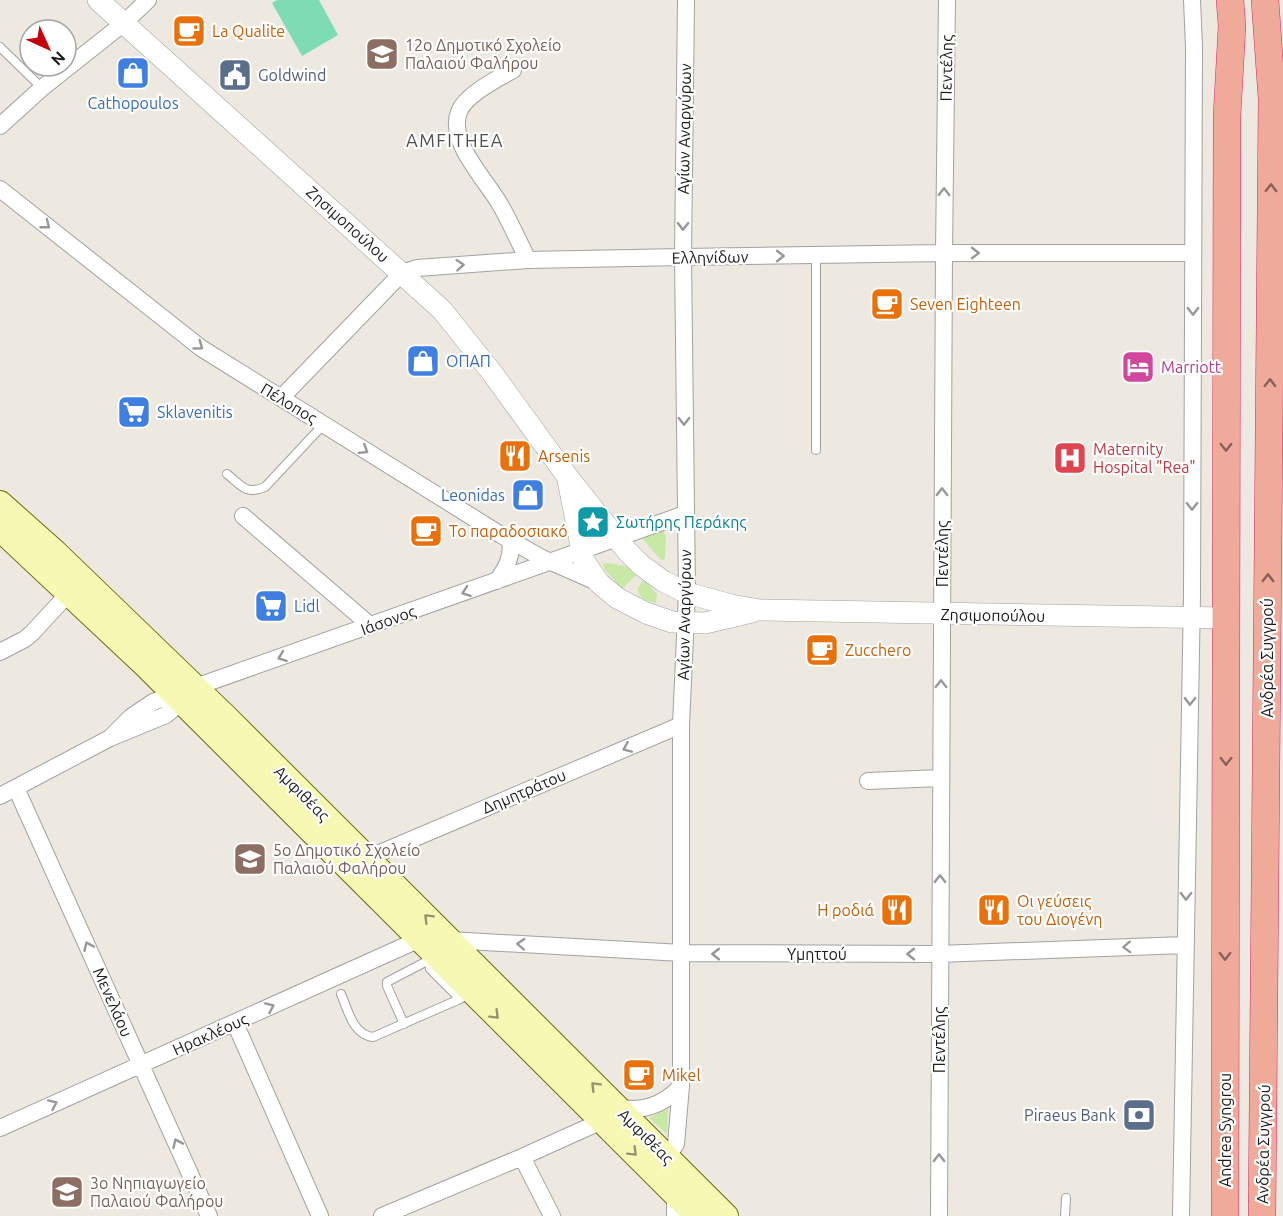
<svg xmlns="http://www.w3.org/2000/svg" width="1283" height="1216" font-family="Ubuntu,sans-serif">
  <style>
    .grass { fill: #c8e8a6 }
    .pitch { fill: #7edcb4 }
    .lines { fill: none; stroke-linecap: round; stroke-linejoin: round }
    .service-casing { stroke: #a2a2a2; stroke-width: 10 }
    .minor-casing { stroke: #a2a2a2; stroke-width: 18 }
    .tertiary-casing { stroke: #a2a2a2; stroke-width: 22 }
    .secondary-casing { stroke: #676f06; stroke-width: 26 }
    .trunk-casing { stroke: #d32567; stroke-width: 28 }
    .service { stroke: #fff; stroke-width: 8 }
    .minor { stroke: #fff; stroke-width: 16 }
    .tertiary { stroke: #fff; stroke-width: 21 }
    .secondary { stroke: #f7f8b3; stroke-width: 24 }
    .trunk { stroke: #f0aa9a; stroke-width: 27 }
    .oneway { stroke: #86625a }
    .oneway2 { stroke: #989898 }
    .oneway3 { stroke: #94956f }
    .labels { text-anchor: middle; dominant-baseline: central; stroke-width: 4.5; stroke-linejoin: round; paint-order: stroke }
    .food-label { font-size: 16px; fill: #c56008; stroke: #fff; text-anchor: start }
    .education-label { font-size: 16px; fill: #785e54; stroke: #fff; text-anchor: start }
    .street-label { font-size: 16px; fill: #1b1b1b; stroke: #fff }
    .service-label { font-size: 16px; fill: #4e5e75; stroke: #fff; text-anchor: start }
    .shop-label { font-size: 16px; fill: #366cbe; stroke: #fff; text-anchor: start }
    .hotel-label { font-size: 16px; fill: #b23c85; stroke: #fff; text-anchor: start }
    .health-label { font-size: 16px; fill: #be3a42; stroke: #fff; text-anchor: start }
    .culture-label { font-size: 16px; fill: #0d838f; stroke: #fff; text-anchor: start }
    .neighbourhood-label { font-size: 18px; letter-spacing: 1.5px; fill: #4e4e4e; stroke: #fff }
  </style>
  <rect width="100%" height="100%" fill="#ede8e0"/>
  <path class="grass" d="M 660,531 L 663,531 L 666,536 L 665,558 L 663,560 L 660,559 L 641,537 Z
    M 608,563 L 630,567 L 637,574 L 622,589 L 605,570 L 603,564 Z
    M 642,581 L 645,581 L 657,594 L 656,603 C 647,601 638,599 638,588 Z
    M 668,1109 L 667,1134 L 649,1118 Z"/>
  <path class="pitch" d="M 277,0 L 319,0 L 338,35 L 302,56 L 272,3 Z"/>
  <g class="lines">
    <defs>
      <path id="service" d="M 0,47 L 42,88
        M 816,450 L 816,256
        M 227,474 C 242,486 246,495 265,487 L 324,424
        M 429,956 L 430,969 L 460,999 L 463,997
        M 341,994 C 348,1010 353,1035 373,1037 L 460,999
        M 404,1024 L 387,986 L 387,982 L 429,960
        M 1065,1216 L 1066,1198"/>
      <path id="minor" d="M 513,70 C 497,79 465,95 459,112 C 447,142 488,182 501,206 C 511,224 519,242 528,260
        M 0,126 L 42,88 L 124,23 L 148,0
        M 0,189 L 201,348 L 501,535 L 542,558 L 599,583
        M 281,398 L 402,273 L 417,268 L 528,260 L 683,257 L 944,253 L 1192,253
        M 243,516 L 371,626
        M 497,581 C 506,568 513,557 510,540
        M 0,652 L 25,639 L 32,633 L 70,592
        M 110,738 L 131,717 L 153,702 L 685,514
        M 868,781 L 940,778
        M 16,788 L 209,1216
        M 0,796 L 110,738 L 166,715 L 189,695
        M 368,858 L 681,725
        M 449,940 L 682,953 L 939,954 L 1185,945
        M 235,1023 L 320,1216
        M 616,1106 C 640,1114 664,1105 681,1086
        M 0,1128 L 420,939
        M 522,1157 L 552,1216
        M 667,1157 L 676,1144 L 681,1086 L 681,725 L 687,593 L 683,257 L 686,0
        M 382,1216 L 522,1157 L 602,1121
        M 675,1216 L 675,1194
        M 939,1216 L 944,253 L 947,0
        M 1181,1216 L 1192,595 L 1194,46 L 1192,0"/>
      <path id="tertiary" d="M 98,0 L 442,310 L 493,374 L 567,476 L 627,551 L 641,565 L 663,581 L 687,593 L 731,605 L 760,610 L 1226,618
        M 568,480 L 584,561 L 599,583 L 617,598 L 646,613 L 672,622 L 705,623 L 752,612"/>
      <path id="secondary" d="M 0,503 L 55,552 L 225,716 L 726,1216
        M 0,529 L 145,665 L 697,1216"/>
      <path id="trunk" d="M 1225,1216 L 1227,116 L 1232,26 L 1230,0
        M 1262,1216 L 1272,99 L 1265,0"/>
    </defs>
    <use href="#service" class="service-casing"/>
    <use href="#minor" class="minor-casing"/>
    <use href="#tertiary" class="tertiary-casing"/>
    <use href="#secondary" class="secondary-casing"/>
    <use href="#trunk" class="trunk-casing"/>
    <use href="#service" class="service"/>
    <use href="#minor" class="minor"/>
    <use href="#tertiary" class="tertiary"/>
    <use href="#secondary" class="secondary"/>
    <use href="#trunk" class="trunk"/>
  </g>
  <defs><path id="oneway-chevron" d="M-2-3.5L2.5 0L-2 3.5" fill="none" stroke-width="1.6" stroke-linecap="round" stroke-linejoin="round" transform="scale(1.5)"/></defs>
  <g class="oneway">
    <use href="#oneway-chevron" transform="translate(1271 188) rotate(-89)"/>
    <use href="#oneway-chevron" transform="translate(1270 383) rotate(-89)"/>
    <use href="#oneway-chevron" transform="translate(1226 447) rotate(90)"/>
    <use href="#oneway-chevron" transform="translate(1268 578) rotate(-89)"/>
    <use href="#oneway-chevron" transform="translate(1226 761) rotate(90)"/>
    <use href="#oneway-chevron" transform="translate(1225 956) rotate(90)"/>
  </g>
  <g class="oneway2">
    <use href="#oneway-chevron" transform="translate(944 192) rotate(-89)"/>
    <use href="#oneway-chevron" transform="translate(46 225) rotate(38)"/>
    <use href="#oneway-chevron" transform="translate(683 226) rotate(91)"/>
    <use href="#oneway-chevron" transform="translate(975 253)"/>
    <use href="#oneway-chevron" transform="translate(780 256)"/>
    <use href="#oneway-chevron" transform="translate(460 265) rotate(-4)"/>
    <use href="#oneway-chevron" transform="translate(1193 311) rotate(90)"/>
    <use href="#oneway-chevron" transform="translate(199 346) rotate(36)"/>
    <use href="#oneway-chevron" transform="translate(684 421) rotate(89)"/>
    <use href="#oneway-chevron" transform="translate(364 450) rotate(32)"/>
    <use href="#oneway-chevron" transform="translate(942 492) rotate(-90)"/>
    <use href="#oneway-chevron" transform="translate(1192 506) rotate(90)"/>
    <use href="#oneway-chevron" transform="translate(466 592) rotate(160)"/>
    <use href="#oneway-chevron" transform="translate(282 657) rotate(160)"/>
    <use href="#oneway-chevron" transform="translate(941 684) rotate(-90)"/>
    <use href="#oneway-chevron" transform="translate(1190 701) rotate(91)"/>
    <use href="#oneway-chevron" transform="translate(627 748) rotate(157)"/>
    <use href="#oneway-chevron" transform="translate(940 879) rotate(-90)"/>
    <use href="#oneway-chevron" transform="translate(1186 896) rotate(91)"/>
    <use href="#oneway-chevron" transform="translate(521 944) rotate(-177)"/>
    <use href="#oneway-chevron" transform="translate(88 946) rotate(-114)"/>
    <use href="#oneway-chevron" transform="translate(1127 947) rotate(178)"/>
    <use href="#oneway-chevron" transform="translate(716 954) rotate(-180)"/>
    <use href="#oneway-chevron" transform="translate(911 954) rotate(-180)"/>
    <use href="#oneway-chevron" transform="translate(270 1007) rotate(-24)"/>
    <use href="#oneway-chevron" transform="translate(53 1104) rotate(-24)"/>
    <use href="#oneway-chevron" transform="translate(177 1143) rotate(-114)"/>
    <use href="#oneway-chevron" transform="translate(939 1158) rotate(-90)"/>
  </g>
  <g class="oneway3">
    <use href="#oneway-chevron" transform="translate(428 918) rotate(-135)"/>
    <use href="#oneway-chevron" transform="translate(495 1015) rotate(45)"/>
    <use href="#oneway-chevron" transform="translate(595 1086) rotate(-135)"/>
    <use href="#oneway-chevron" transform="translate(633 1152) rotate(45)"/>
  </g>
  <defs>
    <symbol id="cafe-square" viewBox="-11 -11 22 22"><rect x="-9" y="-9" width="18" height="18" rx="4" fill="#e8710a" stroke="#fff"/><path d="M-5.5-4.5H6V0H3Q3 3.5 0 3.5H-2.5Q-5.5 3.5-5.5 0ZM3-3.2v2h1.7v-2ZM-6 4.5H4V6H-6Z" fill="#fff"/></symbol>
    <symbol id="school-square" viewBox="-11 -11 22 22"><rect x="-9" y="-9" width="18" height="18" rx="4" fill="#8d6e63" stroke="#fff"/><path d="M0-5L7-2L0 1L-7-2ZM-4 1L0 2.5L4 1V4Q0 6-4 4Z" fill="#fff"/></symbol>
    <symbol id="shop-square" viewBox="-11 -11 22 22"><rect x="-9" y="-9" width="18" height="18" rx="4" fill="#3f7fe0" stroke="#fff"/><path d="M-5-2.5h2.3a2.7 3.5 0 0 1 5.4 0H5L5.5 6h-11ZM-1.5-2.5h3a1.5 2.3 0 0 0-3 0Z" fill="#fff"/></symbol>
    <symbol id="civic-square" viewBox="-11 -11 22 22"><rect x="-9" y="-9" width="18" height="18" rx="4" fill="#5c6f8a" stroke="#fff"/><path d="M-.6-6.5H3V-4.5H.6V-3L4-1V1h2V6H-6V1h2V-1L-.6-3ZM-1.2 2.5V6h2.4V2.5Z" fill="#fff"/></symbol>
    <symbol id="hotel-square" viewBox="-11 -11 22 22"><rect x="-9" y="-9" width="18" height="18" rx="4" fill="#d1479c" stroke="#fff"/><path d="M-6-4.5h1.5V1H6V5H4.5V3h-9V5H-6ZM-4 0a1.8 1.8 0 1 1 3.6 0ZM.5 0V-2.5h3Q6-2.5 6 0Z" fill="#fff"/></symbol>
    <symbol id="supermarket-square" viewBox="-11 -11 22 22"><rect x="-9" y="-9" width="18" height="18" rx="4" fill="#3f7fe0" stroke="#fff"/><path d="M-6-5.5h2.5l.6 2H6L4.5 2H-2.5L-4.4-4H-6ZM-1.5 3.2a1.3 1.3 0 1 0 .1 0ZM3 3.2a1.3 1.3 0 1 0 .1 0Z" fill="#fff"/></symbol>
    <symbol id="restaurant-square" viewBox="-11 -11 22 22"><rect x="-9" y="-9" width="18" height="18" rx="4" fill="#e8710a" stroke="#fff"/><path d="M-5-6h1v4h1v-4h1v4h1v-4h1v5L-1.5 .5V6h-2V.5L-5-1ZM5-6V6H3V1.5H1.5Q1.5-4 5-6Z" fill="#fff"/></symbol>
    <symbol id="hospital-square" viewBox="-11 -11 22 22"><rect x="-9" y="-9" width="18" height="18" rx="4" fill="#e0444e" stroke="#fff"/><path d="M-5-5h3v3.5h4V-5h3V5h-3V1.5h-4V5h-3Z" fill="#fff"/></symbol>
    <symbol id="sight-square" viewBox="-11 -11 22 22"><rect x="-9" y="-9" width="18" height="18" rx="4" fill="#0f9aa8" stroke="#fff"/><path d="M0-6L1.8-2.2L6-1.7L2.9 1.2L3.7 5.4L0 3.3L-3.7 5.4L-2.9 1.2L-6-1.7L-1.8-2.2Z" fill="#fff"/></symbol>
    <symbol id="bank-square" viewBox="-11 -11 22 22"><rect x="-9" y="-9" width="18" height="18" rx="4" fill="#5c6f8a" stroke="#fff"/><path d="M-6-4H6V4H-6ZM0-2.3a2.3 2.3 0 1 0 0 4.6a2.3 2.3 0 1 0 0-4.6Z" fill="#fff"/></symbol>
  </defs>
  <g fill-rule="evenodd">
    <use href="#cafe-square" x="170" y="12" width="38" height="38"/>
    <use href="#school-square" x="363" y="35" width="38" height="38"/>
    <use href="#shop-square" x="114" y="54" width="38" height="38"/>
    <use href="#civic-square" x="216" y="56" width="38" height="38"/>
    <use href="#cafe-square" x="868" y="285" width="38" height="38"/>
    <use href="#shop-square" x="404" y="342" width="38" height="38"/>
    <use href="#hotel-square" x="1119" y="348" width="38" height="38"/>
    <use href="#supermarket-square" x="115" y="393" width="38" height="38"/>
    <use href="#restaurant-square" x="496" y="437" width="38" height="38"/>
    <use href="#hospital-square" x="1051" y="439" width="38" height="38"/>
    <use href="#shop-square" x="509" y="476" width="38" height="38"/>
    <use href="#sight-square" x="574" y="503" width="38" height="38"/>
    <use href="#cafe-square" x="407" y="512" width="38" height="38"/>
    <use href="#supermarket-square" x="252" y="587" width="38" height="38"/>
    <use href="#cafe-square" x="803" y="631" width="38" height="38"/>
    <use href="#school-square" x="231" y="840" width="38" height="38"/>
    <use href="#restaurant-square" x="878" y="891" width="38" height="38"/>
    <use href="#restaurant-square" x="975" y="891" width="38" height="38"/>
    <use href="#cafe-square" x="620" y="1056" width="38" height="38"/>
    <use href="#bank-square" x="1120" y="1096" width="38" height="38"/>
    <use href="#school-square" x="48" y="1173" width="38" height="38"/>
  </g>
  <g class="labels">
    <g class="food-label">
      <text x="212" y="31">La Qualite</text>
      <text x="910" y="304">Seven Eighteen</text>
      <text x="538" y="456">Arsenis</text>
      <text x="449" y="531">Το παραδοσιακό</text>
      <text x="845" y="650">Zucchero</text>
      <text x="1017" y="901">Οι γεύσεις<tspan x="1017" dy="18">του Διογένη</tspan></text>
      <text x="874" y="910" text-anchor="end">Η ροδιά</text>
      <text x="662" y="1075">Mikel</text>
    </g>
    <g class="education-label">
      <text x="405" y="45">12ο Δημοτικό Σχολείο<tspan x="405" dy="18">Παλαιού Φαλήρου</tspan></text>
      <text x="273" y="850">5ο Δημοτικό Σχολείο<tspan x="273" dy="18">Παλαιού Φαλήρου</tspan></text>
      <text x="90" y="1183">3ο Νηπιαγωγείο<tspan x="90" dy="18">Παλαιού Φαλήρου</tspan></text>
    </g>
    <g class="street-label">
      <text transform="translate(946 68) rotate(-89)">Πεντέλης</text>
      <text transform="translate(684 129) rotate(-89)">Αγίων Αναργύρων</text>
      <text transform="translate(348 224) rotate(42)">Ζησιμοπούλου</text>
      <text transform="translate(710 257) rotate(-1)">Ελληνίδων</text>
      <text transform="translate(289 403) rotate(31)">Πέλοπος</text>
      <text transform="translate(942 554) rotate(-90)">Πεντέλης</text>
      <text transform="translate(684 615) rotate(-89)">Αγίων Αναργύρων</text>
      <text transform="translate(993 615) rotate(1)">Ζησιμοπούλου</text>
      <text transform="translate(388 620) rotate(-20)">Ιάσονος</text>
      <text transform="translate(1267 658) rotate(-90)">Ανδρέα Συγγρού</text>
      <text transform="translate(524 791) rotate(-23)">Δημητράτου</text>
      <text transform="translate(302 793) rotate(45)">Αμφιθέας</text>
      <text x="817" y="954">Υμηττού</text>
      <text transform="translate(113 1002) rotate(66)">Μενελάου</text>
      <text transform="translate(210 1034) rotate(-24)">Ηρακλέους</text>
      <text transform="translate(939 1040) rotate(-90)">Πεντέλης</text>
      <text transform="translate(1225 1130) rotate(-90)">Andrea Syngrou</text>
      <text transform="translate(646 1136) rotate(45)">Αμφιθέας</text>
      <text transform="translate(1263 1144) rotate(-89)">Ανδρέα Συγγρού</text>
    </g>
    <g class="service-label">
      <text x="258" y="75">Goldwind</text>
      <text x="1116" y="1115" text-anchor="end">Piraeus Bank</text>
    </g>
    <g class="shop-label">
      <text x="133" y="103" text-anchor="middle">Cathopoulos</text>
      <text x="446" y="361">ΟΠΑΠ</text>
      <text x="157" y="412">Sklavenitis</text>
      <text x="505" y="495" text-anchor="end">Leonidas</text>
      <text x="294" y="606">Lidl</text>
    </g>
    <g class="hotel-label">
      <text x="1161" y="367">Marriott</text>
    </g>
    <g class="health-label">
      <text x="1093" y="449">Maternity<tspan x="1093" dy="18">Hospital "Rea"</tspan></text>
    </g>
    <g class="culture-label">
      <text x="616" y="522">Σωτήρης Περάκης</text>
    </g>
    <g class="neighbourhood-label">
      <text x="455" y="140">AMFITHEA</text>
    </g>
  </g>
  <g transform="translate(48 48) rotate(135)"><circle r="28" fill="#ffffff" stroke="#a4a4a4" stroke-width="1.5"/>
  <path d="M0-4.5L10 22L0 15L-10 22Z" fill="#c40209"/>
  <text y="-9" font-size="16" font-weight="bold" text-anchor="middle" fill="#1b1b1b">N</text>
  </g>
</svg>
